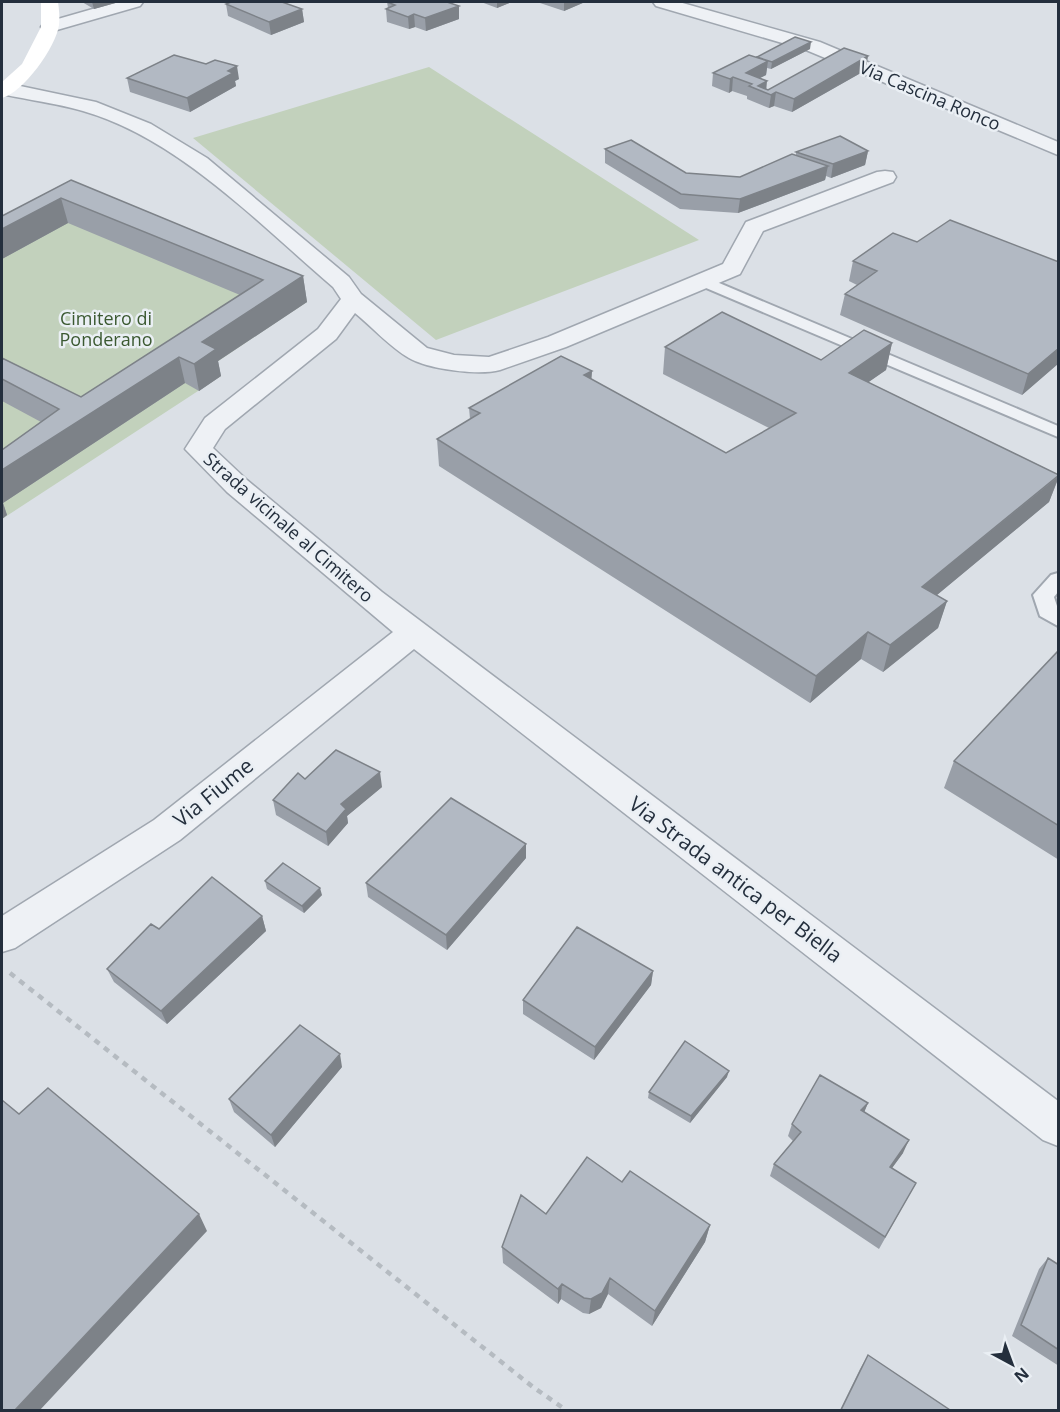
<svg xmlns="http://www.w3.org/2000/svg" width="1060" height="1412" font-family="'Open Sans',sans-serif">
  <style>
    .green { fill: #c2d1bc }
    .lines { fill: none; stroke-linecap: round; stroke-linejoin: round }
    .lane-casing { stroke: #a0a7b0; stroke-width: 4 }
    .street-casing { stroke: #a0a7b0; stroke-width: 3 }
    .path { stroke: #b5bbc1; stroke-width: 4.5; stroke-dasharray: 6 6; stroke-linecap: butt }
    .lane { fill: #eef1f5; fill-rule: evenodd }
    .street { fill: #eef1f5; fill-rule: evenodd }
    .secondary { fill: #fff; fill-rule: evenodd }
    .wall { fill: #999fa8 }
    .shaded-wall { fill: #7d8288 }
    .building { fill: #b2b9c3; stroke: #7d8288; stroke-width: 1.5 }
    .labels { text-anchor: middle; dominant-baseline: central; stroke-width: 5; stroke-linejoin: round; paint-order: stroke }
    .far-street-label { font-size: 18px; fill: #242f3d; stroke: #eaeff4 }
    .far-park-label { font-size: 18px; fill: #3b5931; stroke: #eaeff4 }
    .street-label { font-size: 21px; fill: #242f3d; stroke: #eaeff4 }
  </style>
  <rect width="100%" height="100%" fill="#dbe0e6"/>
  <path class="green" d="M 429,67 L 699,240 L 436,340 L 193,138 Z
    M 78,205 L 307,302 L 208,368 L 221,376 L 2,519 L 2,245 Z"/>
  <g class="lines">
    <defs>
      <path id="lane" d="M 705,277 L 1058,426 L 1058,437 L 699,285 L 697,282 L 699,279 Z
        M 1058,573 L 1058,592 L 1054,597 L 1058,609 L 1058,626 L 1040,616 L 1033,595 L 1051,575 Z"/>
      <path id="street" d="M 117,2 L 143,2 L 140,6 L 50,32 L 44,31 L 41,27 L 44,23 Z
        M 653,2 L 679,2 L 820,42 L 1058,142 L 1058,155 L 806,50 L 656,6 Z
        M 6,83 L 96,102 L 151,124 L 207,158 L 349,277 L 361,294 L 427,348 L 454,355 L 489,357 L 548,337 L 723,264 L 746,222 L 877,172 L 885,171 L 893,172 L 896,177 L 893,182 L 763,231 L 740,274 L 566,347 L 500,370 C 478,376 428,369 409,358 C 391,348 371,326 355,313 L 336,339 L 225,429 L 213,448 L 247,480 L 382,592 L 1058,1101 L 1058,1146 L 1043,1140 L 414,649 L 180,840 L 15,948 L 2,952 L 2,916 L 154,820 L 393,632 L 227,492 L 185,449 L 205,418 L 318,329 L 341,299 L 333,287 C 259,224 178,138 83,111 C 56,103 28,100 2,94 L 2,84 Z"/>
    </defs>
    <use href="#lane" class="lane-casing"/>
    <use href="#street" class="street-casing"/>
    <path class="path" d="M 10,973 L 533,1387 L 566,1410"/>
    <use href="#lane" class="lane"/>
    <use href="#street" class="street"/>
    <path class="secondary" d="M 41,2 L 58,2 C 59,9 60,18 59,25 C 56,47 23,93 2,98 L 2,82 L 22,64 L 41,27 Z"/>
  </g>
  <path class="wall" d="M 82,2 L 119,2 L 94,9 Z
    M 387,2 L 452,2 L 459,19 L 426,31 L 415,27 L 409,29 L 387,22 L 386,9 L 388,8 Z
    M 481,2 L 512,2 L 497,8 Z
    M 540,2 L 585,2 L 564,11 L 540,3 Z
    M 226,4 L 302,9 L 304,22 L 271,35 L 228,16 Z
    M 810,49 L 771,69 L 767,68 L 766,75 L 760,78 L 766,89 L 768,90 L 866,70 L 792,112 L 774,106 L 769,108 L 747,99 L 747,96 L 732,91 L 729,93 L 712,86 L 713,73 L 757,57 Z
    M 127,78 L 239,79 L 235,81 L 236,86 L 190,112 L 130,92 Z
    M 605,149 L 686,173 L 740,177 L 796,156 L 796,152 L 868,151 L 865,165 L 831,178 L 826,176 L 825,180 L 738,213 L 680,209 L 605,163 Z
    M 71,180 L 303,276 L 307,302 L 218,361 L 221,376 L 199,391 L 185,383 L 3,503 L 7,515 L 2,519 L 2,450 L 41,422 L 2,401 L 2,358 L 81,397 L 240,295 L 68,223 L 2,259 L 2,216 Z
    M 917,242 L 1059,262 L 1059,363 L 1022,395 L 840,315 L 845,294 L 857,285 L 849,281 L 853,261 Z
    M 892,343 L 886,370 L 868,382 L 1059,475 L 1059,477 L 1049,502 L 937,595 L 947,601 L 938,628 L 883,672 L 861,659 L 810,703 L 439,466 L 437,439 L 470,419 L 469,408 L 592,371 L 591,379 L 726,453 L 769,428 L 663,374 L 665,347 L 821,360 Z
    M 1059,650 L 1059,860 L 944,788 L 954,761 Z
    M 305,779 L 382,787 L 347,816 L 348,823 L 328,846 L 276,815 L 273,800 Z
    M 526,858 L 447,950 L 368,897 L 366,883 Z
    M 265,881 L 322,895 L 304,913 L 267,889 Z
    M 262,916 L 266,931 L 167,1024 L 114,982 L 107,969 L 159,929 Z
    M 653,971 L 651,985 L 594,1060 L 523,1014 L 523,1000 Z
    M 342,1067 L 275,1147 L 234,1112 L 229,1099 Z
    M 727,1077 L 690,1123 L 648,1098 L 649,1092 Z
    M 868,1103 L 864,1112 L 903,1153 L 892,1168 L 916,1183 L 879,1249 L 770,1176 L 774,1164 L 793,1141 L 788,1136 L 792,1124 Z
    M 622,1182 L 710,1225 L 705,1242 L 652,1326 L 608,1294 L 601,1308 L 589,1314 L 583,1313 L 561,1299 L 558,1304 L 503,1263 L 502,1247 L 546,1214 Z
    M 1048,1258 L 1059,1265 L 1059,1366 L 1012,1336 L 1039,1269 Z
    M 868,1355 L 950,1410 L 840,1410 L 860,1369 Z"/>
  <path class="shaded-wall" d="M 92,2 L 119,2 L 94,9 Z
    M 446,2 L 452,2 L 452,9 L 459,6 L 459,19 L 426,31 L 425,18 Z
    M 497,2 L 512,2 L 497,8 Z
    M 564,2 L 585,2 L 564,11 Z
    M 302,9 L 304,22 L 271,35 L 269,22 Z
    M 414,14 L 415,27 L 409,29 L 408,17 Z
    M 811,42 L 810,49 L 771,69 L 772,62 Z
    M 868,56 L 866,70 L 792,112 L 794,99 Z
    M 768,61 L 766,75 L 750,83 L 746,73 Z
    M 237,66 L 239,79 L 235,81 L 236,86 L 190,112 L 187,98 L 228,71 Z
    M 733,77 L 732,91 L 729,93 L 730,79 Z
    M 767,81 L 766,93 L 758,86 Z
    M 776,92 L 774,106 L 769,108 L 771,95 Z
    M 868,151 L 865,165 L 831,178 L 833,164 Z
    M 828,166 L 825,180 L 738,213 L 740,199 Z
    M 61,198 L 68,223 L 2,259 L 2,229 Z
    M 303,276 L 307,302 L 218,361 L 221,376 L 199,391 L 194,364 L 202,342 Z
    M 892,343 L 886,370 L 843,400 L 849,373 Z
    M 1059,348 L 1059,363 L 1022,395 L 1028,374 Z
    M 179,357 L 185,383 L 3,503 L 7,515 L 2,519 L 2,470 Z
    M 592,371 L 590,398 L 584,375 Z
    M 1059,476 L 1049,502 L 914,614 L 922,587 Z
    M 947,601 L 938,628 L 883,672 L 890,645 Z
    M 868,632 L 861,659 L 810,703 L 816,676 Z
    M 380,772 L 382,787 L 347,816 L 348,823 L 328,846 L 326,832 L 341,804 Z
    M 526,844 L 526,858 L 447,950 L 446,935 Z
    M 320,888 L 322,895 L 304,913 L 302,906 Z
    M 262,916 L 266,931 L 167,1024 L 161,1011 Z
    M 653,971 L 651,985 L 594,1060 L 595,1047 Z
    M 340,1054 L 342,1067 L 275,1147 L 271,1135 Z
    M 729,1071 L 727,1077 L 690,1123 L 691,1116 Z
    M 868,1103 L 863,1115 L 861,1110 Z
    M 909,1140 L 903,1153 L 884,1179 L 890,1167 Z
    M 199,1214 L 207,1231 L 40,1410 L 15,1410 Z
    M 710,1225 L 705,1242 L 652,1326 L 655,1311 Z
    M 610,1278 L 608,1294 L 601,1308 L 589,1314 L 591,1299 Z
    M 562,1284 L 561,1299 L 558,1304 L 558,1289 Z"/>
  <path class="building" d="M 231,2 L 282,2 L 302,9 L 269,22 L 226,4 Z
    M 387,2 L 447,2 L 459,6 L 425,18 L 414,14 L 408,17 L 386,9 L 395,5 Z
    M 795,37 L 811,42 L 772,62 L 757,57 Z
    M 844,48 L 868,56 L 794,99 L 776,92 L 771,95 L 749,86 L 752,84 L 733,77 L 730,79 L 713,73 L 749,55 L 768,61 L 746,73 L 767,81 L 758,86 L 768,90 Z
    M 174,55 L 206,64 L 215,60 L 237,66 L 228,71 L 233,73 L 187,98 L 127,78 Z
    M 840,136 L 868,151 L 833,164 L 796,152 Z
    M 631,140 L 686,173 L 740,177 L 792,154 L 828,166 L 740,199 L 681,194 L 605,149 Z
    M 71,180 L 303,276 L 202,342 L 216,349 L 194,364 L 179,357 L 2,470 L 2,450 L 59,409 L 2,379 L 2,358 L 81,397 L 263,280 L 61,198 L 2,229 L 2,216 Z
    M 950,220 L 1059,262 L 1059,348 L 1028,374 L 845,294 L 877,271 L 853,261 L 893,233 L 917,242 Z
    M 722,312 L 821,360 L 864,330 L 892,343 L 849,373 L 1059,475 L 922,587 L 947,601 L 890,645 L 868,632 L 816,676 L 437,439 L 480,413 L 469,408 L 561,356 L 592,371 L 584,375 L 726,453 L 796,413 L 665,347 Z
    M 1059,650 L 1059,826 L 954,761 Z
    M 336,750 L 380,772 L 341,804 L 346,809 L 326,832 L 273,800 L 298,773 L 305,779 Z
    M 451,798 L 526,844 L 446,935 L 366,883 Z
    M 283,863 L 320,888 L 302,906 L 265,881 Z
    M 212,877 L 262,916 L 161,1011 L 107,969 L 151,924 L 159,929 Z
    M 577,927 L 653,971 L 595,1047 L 523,1000 Z
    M 300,1025 L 340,1054 L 271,1135 L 229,1099 Z
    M 685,1041 L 729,1071 L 691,1116 L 649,1092 Z
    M 820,1075 L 868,1103 L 861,1110 L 909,1140 L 890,1167 L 916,1183 L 885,1237 L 774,1164 L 801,1132 L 792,1124 Z
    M 48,1088 L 199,1214 L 15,1410 L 2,1410 L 2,1100 L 19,1114 Z
    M 587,1157 L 622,1182 L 630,1171 L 710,1225 L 655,1311 L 610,1278 L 602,1293 L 591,1299 L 584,1298 L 562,1284 L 558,1289 L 502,1247 L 521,1195 L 546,1214 Z
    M 1048,1258 L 1059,1265 L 1059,1350 L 1021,1325 Z
    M 868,1355 L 950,1410 L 841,1410 Z"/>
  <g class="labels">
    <g class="far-street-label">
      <text transform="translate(930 95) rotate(23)">Via Cascina Ronco</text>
      <text transform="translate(289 527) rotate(41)">Strada vicinale al Cimitero</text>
    </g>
    <g class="far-park-label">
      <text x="106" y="318">Cimitero di<tspan x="106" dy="21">Ponderano</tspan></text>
    </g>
    <g class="street-label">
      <text transform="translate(213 792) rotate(-39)">Via Fiume</text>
      <text transform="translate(736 879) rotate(37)">Via Strada antica per Biella</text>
    </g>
  </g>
  <rect width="1060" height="1412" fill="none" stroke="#242f3d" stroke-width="6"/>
  <g transform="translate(1012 1364) rotate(139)" stroke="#eaeff4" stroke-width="4.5" paint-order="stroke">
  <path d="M0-4.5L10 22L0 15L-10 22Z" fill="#242f3d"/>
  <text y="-9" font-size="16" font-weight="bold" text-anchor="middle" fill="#242f3d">N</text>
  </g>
</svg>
